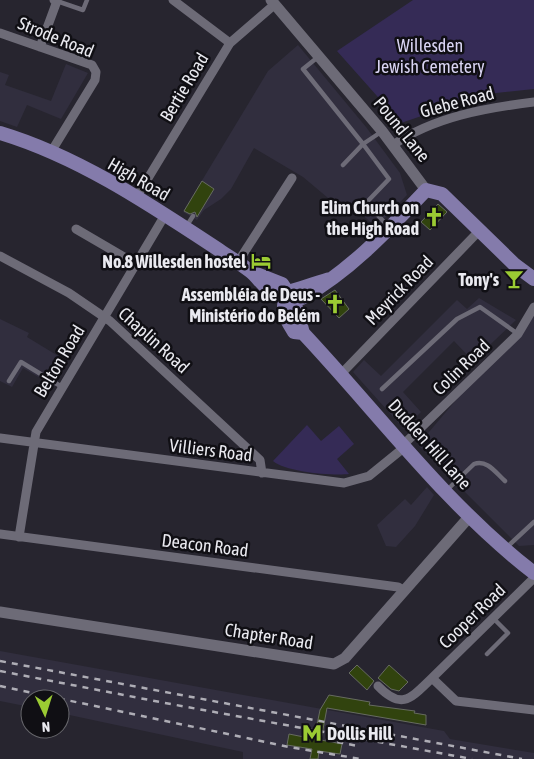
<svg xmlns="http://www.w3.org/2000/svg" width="534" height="759" font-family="'Asap Condensed',sans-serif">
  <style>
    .built { fill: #312e3e }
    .green { fill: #352b56 }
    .building { fill: #31430e; stroke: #666b60 }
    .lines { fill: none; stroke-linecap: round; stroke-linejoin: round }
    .service { stroke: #6d6b77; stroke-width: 4.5 }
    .minor { stroke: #6d6b77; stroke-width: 9 }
    .tertiary { stroke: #6d6b77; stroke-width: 11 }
    .primary { stroke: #847bab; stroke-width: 14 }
    .rail { stroke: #aeadb5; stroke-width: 2.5; stroke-dasharray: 6 6; stroke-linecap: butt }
    .labels { text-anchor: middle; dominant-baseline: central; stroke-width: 5; stroke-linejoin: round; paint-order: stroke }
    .street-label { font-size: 18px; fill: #eaeaf0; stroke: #100f14 }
    .park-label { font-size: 18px; fill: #d9d4f3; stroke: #100f14 }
    .poi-label { font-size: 18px; font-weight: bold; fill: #eaeaf0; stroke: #100f14; text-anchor: end }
  </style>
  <rect width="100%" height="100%" fill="#27252f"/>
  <path class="built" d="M 298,45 L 366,127 L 400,173 L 407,195 L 376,227 L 347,201 L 340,208 L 303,177 L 254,148 L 231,189 L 221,199 L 204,210 L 197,220 L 183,212 L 268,71 Z
    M 66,64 L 88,73 L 61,119 L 27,105 L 17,127 L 0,121 L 0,72 L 9,75 L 5,85 L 51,101 Z
    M 479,298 L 516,320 L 473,361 L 454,341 L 403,392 L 421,412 L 404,429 L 353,372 L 364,360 L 381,376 L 457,300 L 467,309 Z
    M 534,308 L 534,545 L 519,546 L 418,445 Z
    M 0,319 L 29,333 L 27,337 L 68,362 L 54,386 L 23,368 L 12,387 L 0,381 Z
    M 427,487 L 434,495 L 415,526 L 396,547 L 386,546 L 377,525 L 405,499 L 411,505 Z
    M 0,651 L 444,731 L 450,739 L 534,753 L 534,759 L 243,759 L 243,752 L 60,713 L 60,699 L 30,699 L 30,707 L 0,701 Z"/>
  <path class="green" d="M 413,0 L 534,0 L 534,89 L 486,94 L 401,123 L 337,51 Z
    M 307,425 L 321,441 L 339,426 L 354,444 L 337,459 L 349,474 C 332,476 286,472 273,461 Z"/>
  <path class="building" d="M 202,181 L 214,189 L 197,217 L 195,212 L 190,214 L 184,211 Z
    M 438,204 L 447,212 L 430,230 L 421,222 Z
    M 335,290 L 349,309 L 339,318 L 321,299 Z
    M 357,665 L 374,681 L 367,690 L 349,673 Z
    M 389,665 L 408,682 L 399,691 L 391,689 L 378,678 Z
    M 329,695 L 370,702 L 369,705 L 415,711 L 414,713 L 426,715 L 426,725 L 327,708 L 321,740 L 342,744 L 340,754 L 319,751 L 318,759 L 310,759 L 312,749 L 287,745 L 289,734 L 314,739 L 320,710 Z"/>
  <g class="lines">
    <path class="service" d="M 57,1 L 83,10 L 87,0
      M 318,57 L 303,69 L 363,144 L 343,165
      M 381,132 L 363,144 L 389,179 L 366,203 L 389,227
      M 186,227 L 193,216
      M 9,381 L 21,362 L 62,387
      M 382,389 L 457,319 L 480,307 L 518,334
      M 447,490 L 474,464 C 487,459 496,473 505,481
      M 507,547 L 534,522
      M 487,654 L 508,633 L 493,618"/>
    <path class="minor" d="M 173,0 L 230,43
      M 0,33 L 92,65 L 96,72 L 95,80 L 51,152
      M 40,47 L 57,1 L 54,0
      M 393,145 C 434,117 485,108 534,102
      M 136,198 L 230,43 L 274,5
      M 76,229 L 136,264
      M 0,256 L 69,293 L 110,321 L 260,460 L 262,473
      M 238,262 L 292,178
      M 342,373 L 480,230
      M 0,438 L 344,483 L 369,476 L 406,446
      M 404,444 L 518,334 L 534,307
      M 0,534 L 398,587 L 405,591
      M 19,537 L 36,432 L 165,215
      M 534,578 L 432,678 L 456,701 L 534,710
      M 378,686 C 402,711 411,698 432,678"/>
    <path class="tertiary" d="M 271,0 L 382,131 L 426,190
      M 0,612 L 334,664 L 345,658 L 470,516"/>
    <path class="primary" d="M 0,133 C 80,157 152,206 222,252 C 231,258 241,264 250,271 C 259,278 265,290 276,293 C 283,296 320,281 330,279
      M 254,273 L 282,284 L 288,293 L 302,298 C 350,271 388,230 426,190 L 442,194 L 515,265 L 534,279
      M 288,293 L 295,304 L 303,333 C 379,414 446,505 534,573
      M 288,293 C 280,310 284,316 294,332 L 303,333"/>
    <path class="rail" d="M 0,661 L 522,759
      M 0,671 L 165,703 L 472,759
      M 0,686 L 289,747 L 361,759
      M 302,735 L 358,746"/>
  </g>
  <defs>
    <symbol id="church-bare" viewBox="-9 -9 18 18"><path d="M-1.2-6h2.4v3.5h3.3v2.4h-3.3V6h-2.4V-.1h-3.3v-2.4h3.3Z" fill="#9bcb33" stroke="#100f14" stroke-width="2.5" paint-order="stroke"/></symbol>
    <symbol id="hotel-bare" viewBox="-9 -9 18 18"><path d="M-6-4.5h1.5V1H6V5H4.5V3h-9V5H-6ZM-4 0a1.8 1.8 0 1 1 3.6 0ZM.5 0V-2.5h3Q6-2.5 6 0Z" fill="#9bcb33" stroke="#100f14" stroke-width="2.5" paint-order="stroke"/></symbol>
    <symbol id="bar-bare" viewBox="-9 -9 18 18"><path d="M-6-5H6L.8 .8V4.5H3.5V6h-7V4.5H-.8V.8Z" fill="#9bcb33" stroke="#100f14" stroke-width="2.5" paint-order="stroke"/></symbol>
    <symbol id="metro-bare" viewBox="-9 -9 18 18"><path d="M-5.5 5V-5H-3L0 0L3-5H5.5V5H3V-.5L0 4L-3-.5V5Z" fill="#9bcb33" stroke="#100f14" stroke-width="2.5" paint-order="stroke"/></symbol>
  </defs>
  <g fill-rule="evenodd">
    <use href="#church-bare" x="420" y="203" width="28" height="28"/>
    <use href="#hotel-bare" x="247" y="247" width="28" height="28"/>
    <use href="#bar-bare" x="500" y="265" width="28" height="28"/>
    <use href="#church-bare" x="321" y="290" width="28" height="28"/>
    <use href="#metro-bare" x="298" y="719" width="28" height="28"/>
  </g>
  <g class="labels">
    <g class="street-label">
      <text transform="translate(56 37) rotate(22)">Strode Road</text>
      <text transform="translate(184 87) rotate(-59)">Bertie Road</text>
      <text transform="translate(457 102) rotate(-15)">Glebe Road</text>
      <text transform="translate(402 129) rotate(51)">Pound Lane</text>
      <text transform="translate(139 179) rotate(30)">High Road</text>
      <text transform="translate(399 290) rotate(-46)">Meyrick Road</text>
      <text transform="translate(154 340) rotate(42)">Chaplin Road</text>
      <text transform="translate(59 361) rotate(-59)">Belton Road</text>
      <text transform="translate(461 367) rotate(-44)">Colin Road</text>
      <text transform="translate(430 444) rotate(48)">Dudden Hill Lane</text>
      <text transform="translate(211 450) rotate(7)">Villiers Road</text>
      <text transform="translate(205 545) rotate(7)">Deacon Road</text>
      <text transform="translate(472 616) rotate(-44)">Cooper Road</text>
      <text transform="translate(269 636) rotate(9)">Chapter Road</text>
    </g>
    <g class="park-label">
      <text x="430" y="45">Willesden<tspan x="430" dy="21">Jewish Cemetery</tspan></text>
    </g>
    <g class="poi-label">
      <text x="419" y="207">Elim Church on<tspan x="419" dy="21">the High Road</tspan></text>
      <text x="246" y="261">No.8 Willesden hostel</text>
      <text x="499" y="279">Tony's</text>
      <text x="320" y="294">Assembléia de Deus -<tspan x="320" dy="21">Ministério do Belém</tspan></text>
      <text x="327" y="733" text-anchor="start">Dollis Hill</text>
    </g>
  </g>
  <g transform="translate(45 714) rotate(176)"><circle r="24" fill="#100f14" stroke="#67676c"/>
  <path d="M0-4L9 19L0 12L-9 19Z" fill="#9bcb33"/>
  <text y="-8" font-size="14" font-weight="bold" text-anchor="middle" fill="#eaeaf0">N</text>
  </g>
</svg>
